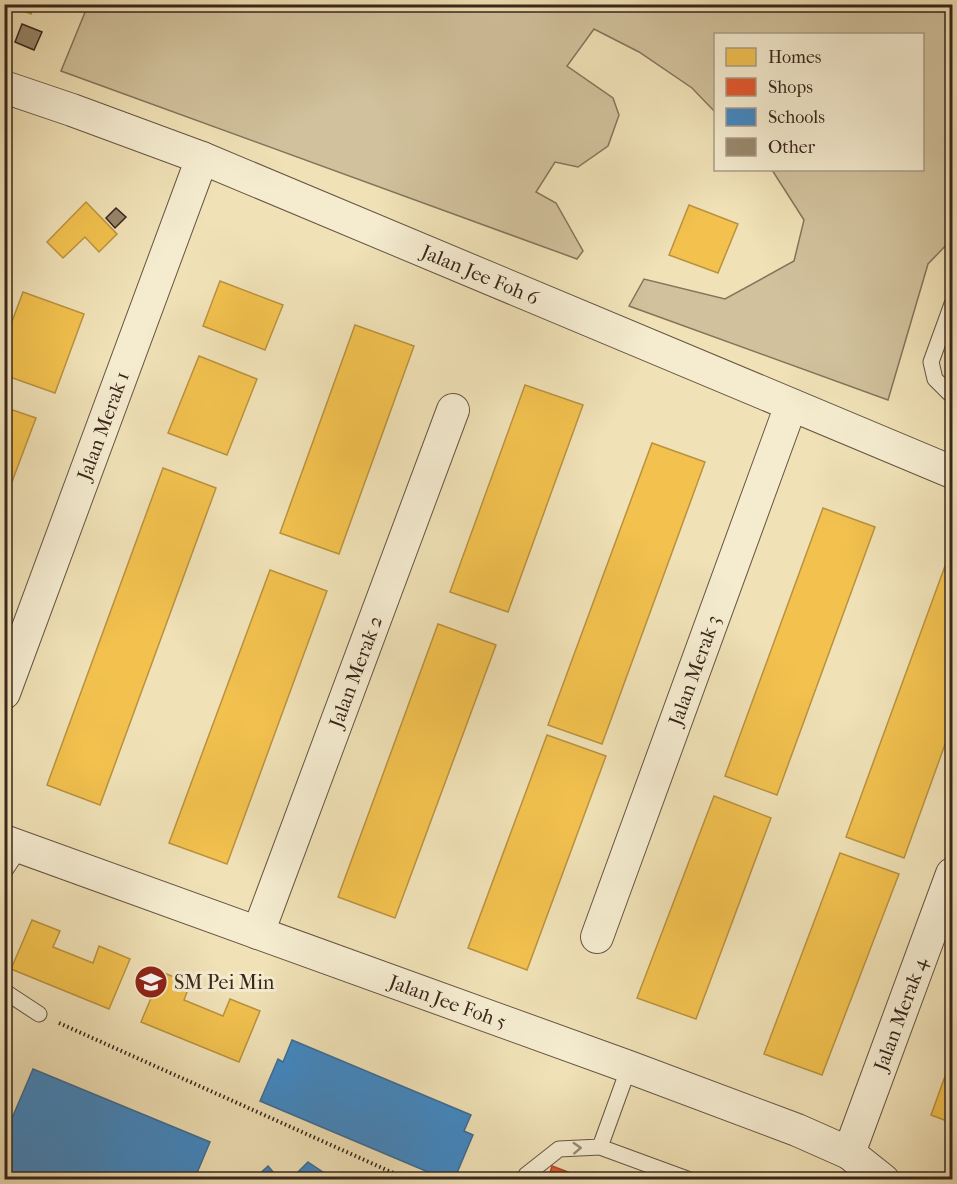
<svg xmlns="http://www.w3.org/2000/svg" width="957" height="1184" font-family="'IM FELL French Canon',serif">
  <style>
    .green { fill: #d1c19c; stroke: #84745c; stroke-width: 1.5 }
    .homes { fill: #f2c14e; stroke: #ba923f; stroke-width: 1.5 }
    .shops { fill: #e4572e; stroke: #b04828; stroke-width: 1.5 }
    .schools { fill: #3f88c5; stroke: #3d6b92; stroke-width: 1.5 }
    .building { fill: #98876c; stroke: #38261b; stroke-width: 1.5 }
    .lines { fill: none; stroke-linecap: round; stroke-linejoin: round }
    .lane-casing { stroke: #665542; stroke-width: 17 }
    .street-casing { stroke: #665542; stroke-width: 34 }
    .path { stroke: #38261b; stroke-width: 4; stroke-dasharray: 1.5 3; stroke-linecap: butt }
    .lane { stroke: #f5ecd0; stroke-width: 15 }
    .street { stroke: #f5ecd0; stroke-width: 32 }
    .oneway { stroke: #968976 }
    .labels { text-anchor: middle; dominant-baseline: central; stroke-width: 6; stroke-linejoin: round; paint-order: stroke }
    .street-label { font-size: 20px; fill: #38261b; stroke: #f5ecd0 }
    .poi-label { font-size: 20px; fill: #38261b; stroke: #f5ecd0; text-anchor: start }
  </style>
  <rect width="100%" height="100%" fill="#f0e1b6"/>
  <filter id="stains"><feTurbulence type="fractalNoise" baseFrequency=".00333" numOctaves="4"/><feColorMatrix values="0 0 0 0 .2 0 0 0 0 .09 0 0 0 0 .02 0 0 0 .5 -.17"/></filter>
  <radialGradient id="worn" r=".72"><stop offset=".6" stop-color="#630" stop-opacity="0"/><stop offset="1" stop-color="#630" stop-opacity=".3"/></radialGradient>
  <path class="green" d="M 88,5 L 952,5 L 952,239 L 928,264 L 888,400 L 629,306 L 644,279 L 725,299 L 794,261 L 804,220 L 772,170 L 922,170 L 922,34 L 716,34 L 715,112 L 692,88 L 639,52 L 594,29 L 567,66 L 613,98 L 619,115 L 608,146 L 578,167 L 555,162 L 536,192 L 556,203 L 583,251 L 577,259 L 61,71 Z"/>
  <path class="homes" d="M 7,4 L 35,4 L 31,14 Z
    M 86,202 L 117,234 L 99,252 L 85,237 L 63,258 L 47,242 Z
    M 689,205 L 738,224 L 718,273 L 669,255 Z
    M 220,281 L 283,305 L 265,350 L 203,326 Z
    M 23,292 L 84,314 L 55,393 L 4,375 L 4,343 Z
    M 355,325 L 414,346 L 339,554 L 280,533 Z
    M 199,356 L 257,379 L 227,455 L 168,433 Z
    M 525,385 L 583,405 L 508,612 L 450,592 Z
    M 4,407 L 36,418 L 4,503 Z
    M 652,443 L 705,462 L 602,744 L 548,725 Z
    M 163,468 L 216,488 L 100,805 L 47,785 Z
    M 823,508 L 875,527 L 777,795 L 725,776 Z
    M 945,566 L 952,569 L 952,725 L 904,858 L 846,837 Z
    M 270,570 L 327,591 L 227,864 L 169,843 Z
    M 438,624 L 496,645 L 395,918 L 338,897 Z
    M 547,735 L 606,756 L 527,970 L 468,948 Z
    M 714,796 L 771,818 L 696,1019 L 637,998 Z
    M 840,853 L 899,874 L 822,1075 L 764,1054 Z
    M 32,920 L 60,931 L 53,947 L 93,963 L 99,946 L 130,959 L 109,1009 L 11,969 Z
    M 162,972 L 190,984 L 184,1000 L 223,1016 L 230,999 L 260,1011 L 239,1062 L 141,1022 Z
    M 952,1057 L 952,1123 L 931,1115 Z"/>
  <path class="shops" d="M 552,1166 L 589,1180 L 548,1180 Z"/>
  <path class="schools" d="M 292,1040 L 471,1115 L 464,1131 L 473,1135 L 454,1180 L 447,1180 L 260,1101 L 278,1059 L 283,1062 Z
    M 33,1069 L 210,1142 L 194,1180 L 25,1180 L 4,1171 L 4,1137 Z
    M 308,1162 L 332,1178 L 334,1180 L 290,1180 Z
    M 268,1166 L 280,1180 L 253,1180 Z"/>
  <path class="building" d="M 22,24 L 42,32 L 34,50 L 15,42 Z
    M 116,208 L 126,217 L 115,228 L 106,218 Z"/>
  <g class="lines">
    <defs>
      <path id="lane" d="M 952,304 L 931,362 L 935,379 L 949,393 L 952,394
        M 4,872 L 21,847
        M 4,991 L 39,1014
        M 600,1147 L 629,1067
        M 524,1180 L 526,1175 L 559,1149 L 600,1147 L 690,1180"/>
      <g id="street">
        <path id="s1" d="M 4,87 L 72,110 L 202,158 L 952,472"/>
        <path id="s2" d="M 4,693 L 202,158"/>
        <path id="s3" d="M 4,841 L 629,1067 L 797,1130 L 849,1153 L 883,1180"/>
        <path id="s4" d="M 258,933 L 453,410"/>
        <path id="s5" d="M 597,937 L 791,405"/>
        <path id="s6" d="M 849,1153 L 952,874"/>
      </g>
    </defs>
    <use href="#lane" class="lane-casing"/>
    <use href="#street" class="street-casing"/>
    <path class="path" d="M 59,1023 L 409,1180"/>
    <use href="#lane" class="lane"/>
    <use href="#street" class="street"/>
  </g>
  <defs><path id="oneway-chevron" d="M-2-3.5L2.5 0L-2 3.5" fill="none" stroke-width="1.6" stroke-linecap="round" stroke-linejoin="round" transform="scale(1.5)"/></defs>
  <use class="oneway" href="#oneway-chevron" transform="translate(577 1148) rotate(-3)"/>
  <defs>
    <symbol id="school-disc" viewBox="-11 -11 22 22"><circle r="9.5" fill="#8f2418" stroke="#f5ecd0"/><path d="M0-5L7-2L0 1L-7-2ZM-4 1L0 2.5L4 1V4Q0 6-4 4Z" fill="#fff"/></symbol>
  </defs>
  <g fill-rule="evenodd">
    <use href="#school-disc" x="132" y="963" width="38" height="38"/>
  </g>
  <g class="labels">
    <g class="street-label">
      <text stroke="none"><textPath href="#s1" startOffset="512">Jalan Jee Foh 6</textPath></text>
      <text stroke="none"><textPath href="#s2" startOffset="285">Jalan Merak 1</textPath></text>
      <text stroke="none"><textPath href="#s5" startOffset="284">Jalan Merak 3</textPath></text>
      <text stroke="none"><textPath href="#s4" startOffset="279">Jalan Merak 2</textPath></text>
      <text stroke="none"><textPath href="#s3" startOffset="472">Jalan Jee Foh 5</textPath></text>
      <text stroke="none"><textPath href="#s6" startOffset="148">Jalan Merak 4</textPath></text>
    </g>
    <g class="poi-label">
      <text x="174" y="982">SM Pei Min</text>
    </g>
  </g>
  <rect width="957" height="1184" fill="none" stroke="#f0e1b6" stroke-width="24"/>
  <rect x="6" y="6" width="945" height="1172" fill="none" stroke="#38261b" stroke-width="3"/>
  <rect x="12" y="12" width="933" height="1160" fill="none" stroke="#38261b" stroke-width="1.5"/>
  <rect x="714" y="33" width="210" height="138" fill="#f5ecd0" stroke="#a99d88" stroke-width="1.5"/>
  <rect x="726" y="48" width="30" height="18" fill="#f2c14e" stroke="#a99d88" stroke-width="1.5"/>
  <text x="768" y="63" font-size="18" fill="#38261b">Homes</text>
  <rect x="726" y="78" width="30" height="18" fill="#e4572e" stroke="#a99d88" stroke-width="1.5"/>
  <text x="768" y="93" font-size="18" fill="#38261b">Shops</text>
  <rect x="726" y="108" width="30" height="18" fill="#3f88c5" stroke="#a99d88" stroke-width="1.5"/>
  <text x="768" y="123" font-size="18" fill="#38261b">Schools</text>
  <rect x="726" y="138" width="30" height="18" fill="#98876c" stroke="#a99d88" stroke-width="1.5"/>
  <text x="768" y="153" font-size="18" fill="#38261b">Other</text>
  <rect width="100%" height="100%" filter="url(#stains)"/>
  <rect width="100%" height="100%" fill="url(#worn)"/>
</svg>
